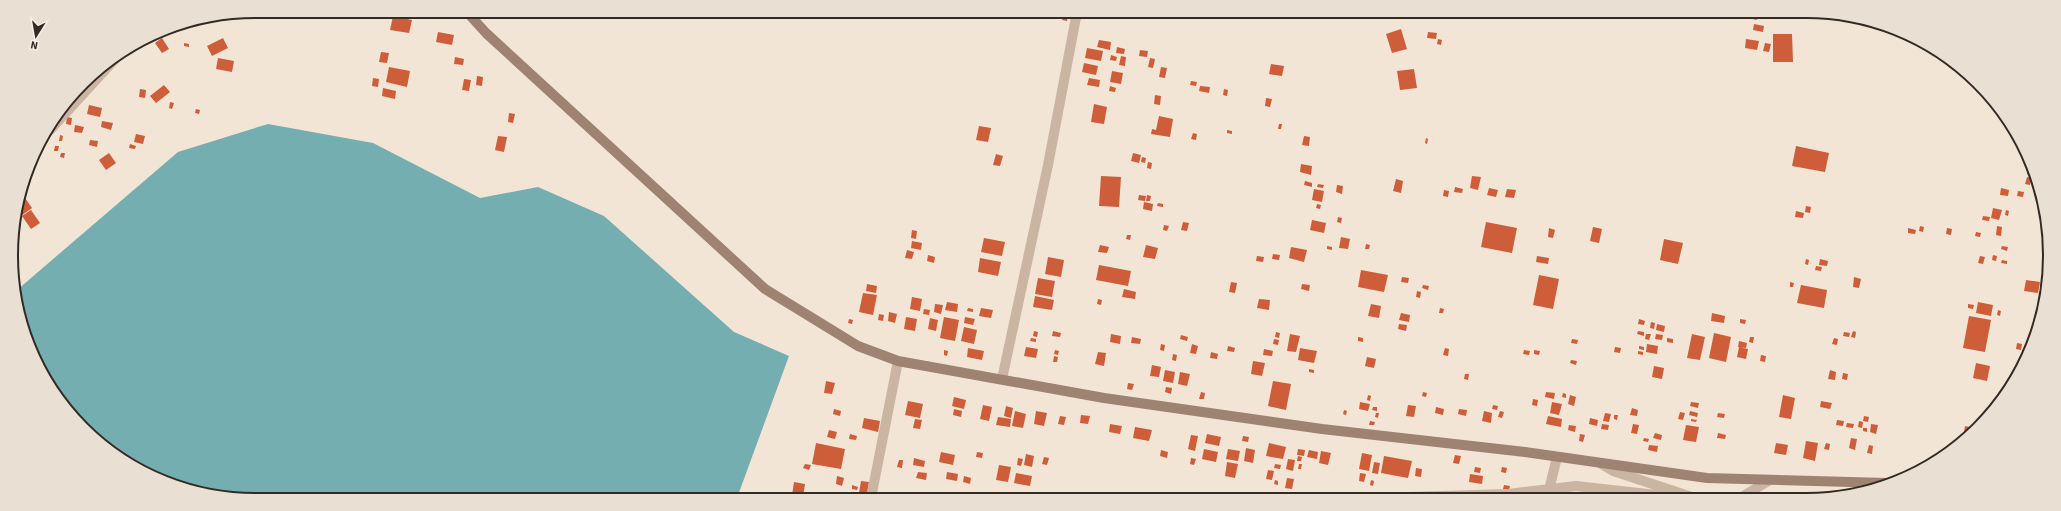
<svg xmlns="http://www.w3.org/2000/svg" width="2061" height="511" font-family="'Source Sans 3',sans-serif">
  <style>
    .water { fill: #74aeb1 }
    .building { fill: #cd5e39 }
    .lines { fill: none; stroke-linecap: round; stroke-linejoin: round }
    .street { stroke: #cab5a2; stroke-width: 10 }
    .secondary { stroke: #9e8373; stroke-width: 10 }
    .rim { fill: none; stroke: #342a25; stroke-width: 2 }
  </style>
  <rect width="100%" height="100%" fill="#f2e5d6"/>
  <path class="water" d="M 268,124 L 373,143 L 480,198 L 538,187 L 604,216 L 734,332 L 789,356 L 737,498 L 223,498 L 133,467 L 62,405 L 19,319 L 17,290 L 178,152 Z"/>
  <path class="building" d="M 1749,13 L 1758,13 L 1757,20 L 1748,18 Z
    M 1761,13 L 1767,13 L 1766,18 L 1761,17 Z
    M 1064,14 L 1068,15 L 1067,21 L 1062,20 Z
    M 393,16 L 412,20 L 409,33 L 390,30 Z
    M 1754,24 L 1764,26 L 1763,32 L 1753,30 Z
    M 1401,29 L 1407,49 L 1392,53 L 1386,34 Z
    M 438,32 L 454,35 L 452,45 L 436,42 Z
    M 1428,32 L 1437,33 L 1436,39 L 1427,38 Z
    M 1773,34 L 1792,34 L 1793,62 L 1773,62 Z
    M 162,38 L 169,49 L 162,53 L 155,43 Z
    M 223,38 L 228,48 L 212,56 L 207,46 Z
    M 1438,39 L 1442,40 L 1441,45 L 1437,44 Z
    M 1746,39 L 1759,41 L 1757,50 L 1745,48 Z
    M 1099,40 L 1111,42 L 1110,50 L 1097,47 Z
    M 184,43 L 189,44 L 189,47 L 184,46 Z
    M 1765,43 L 1771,44 L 1769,52 L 1763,51 Z
    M 1117,47 L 1125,49 L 1124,54 L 1116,53 Z
    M 1087,48 L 1103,51 L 1101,61 L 1085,58 Z
    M 1140,50 L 1148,51 L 1147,57 L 1139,56 Z
    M 381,52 L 389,53 L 387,63 L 379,62 Z
    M 1111,55 L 1117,57 L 1116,61 L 1110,60 Z
    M 1121,56 L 1126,57 L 1125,66 L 1119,65 Z
    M 455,57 L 464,59 L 463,65 L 454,64 Z
    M 218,58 L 234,61 L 232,72 L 216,69 Z
    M 1150,58 L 1155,59 L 1153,68 L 1148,67 Z
    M 1084,63 L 1098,66 L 1096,75 L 1082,72 Z
    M 1271,64 L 1284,66 L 1282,76 L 1269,74 Z
    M 389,67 L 410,71 L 407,87 L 386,82 Z
    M 1161,67 L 1167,68 L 1165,78 L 1159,77 Z
    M 1414,69 L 1417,88 L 1400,90 L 1397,71 Z
    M 1112,71 L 1123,73 L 1121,84 L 1110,82 Z
    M 477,76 L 483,77 L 482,86 L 476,85 Z
    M 373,78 L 379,79 L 378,87 L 372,86 Z
    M 1089,78 L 1100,80 L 1099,87 L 1087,85 Z
    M 464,79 L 471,80 L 469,91 L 462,90 Z
    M 1191,81 L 1197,82 L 1196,86 L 1190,85 Z
    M 164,85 L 170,92 L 156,103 L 150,96 Z
    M 1110,86 L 1116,88 L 1115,92 L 1109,91 Z
    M 1200,86 L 1210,87 L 1209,93 L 1199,91 Z
    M 383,88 L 396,91 L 395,99 L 382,96 Z
    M 140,89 L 146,90 L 145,98 L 139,97 Z
    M 1224,89 L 1228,90 L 1227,96 L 1223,95 Z
    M 1155,95 L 1161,96 L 1160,105 L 1154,104 Z
    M 1266,98 L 1272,99 L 1270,107 L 1265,106 Z
    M 170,102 L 174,103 L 172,109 L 169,108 Z
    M 1094,104 L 1107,107 L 1104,124 L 1091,122 Z
    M 89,105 L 102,108 L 100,117 L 87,114 Z
    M 1998,106 L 2000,107 L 2003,115 L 1997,114 Z
    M 196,109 L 200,110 L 199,114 L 195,113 Z
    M 509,113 L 515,114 L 513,123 L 508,122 Z
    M 1159,116 L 1173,119 L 1170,137 L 1151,134 L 1152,129 L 1156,130 Z
    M 67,117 L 72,118 L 71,125 L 66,124 Z
    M 102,121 L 113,123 L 111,130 L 101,127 Z
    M 1279,124 L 1282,124 L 1281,129 L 1278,129 Z
    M 75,125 L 84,127 L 82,133 L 74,132 Z
    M 979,126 L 991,128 L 988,142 L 976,140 Z
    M 1227,130 L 1232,131 L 1232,134 L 1227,133 Z
    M 1193,133 L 1197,134 L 1196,140 L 1191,139 Z
    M 136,134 L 145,136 L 143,144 L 134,142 Z
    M 60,135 L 63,136 L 62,141 L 59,141 Z
    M 498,136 L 507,137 L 504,152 L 495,150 Z
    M 1304,136 L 1310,137 L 1309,146 L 1302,145 Z
    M 1426,138 L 1428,139 L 1427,144 L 1425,143 Z
    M 90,140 L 98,141 L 97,147 L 89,145 Z
    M 130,144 L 136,146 L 135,149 L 129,148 Z
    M 55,146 L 59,146 L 58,151 L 54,151 Z
    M 1796,146 L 1829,153 L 1825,172 L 1792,166 Z
    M 61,153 L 65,153 L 64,158 L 60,157 Z
    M 109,153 L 116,163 L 106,170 L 99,160 Z
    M 1133,153 L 1141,155 L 1139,163 L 1131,161 Z
    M 996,154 L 1003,156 L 1000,166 L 993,165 Z
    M 1142,157 L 1146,158 L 1145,163 L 1141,162 Z
    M 1148,162 L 1152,163 L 1151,169 L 1147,168 Z
    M 1301,164 L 1312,166 L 1311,175 L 1300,172 Z
    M 2029,166 L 2034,176 L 2027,174 Z
    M 1101,176 L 1121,177 L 1119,207 L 1099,206 Z
    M 1472,176 L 1481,177 L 1478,190 L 1470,188 Z
    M 2027,177 L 2031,178 L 2030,185 L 2025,184 Z
    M 2034,178 L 2035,180 L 2038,185 L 2033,184 Z
    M 1396,179 L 1403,181 L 1401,193 L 1393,191 Z
    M 1305,181 L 1312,183 L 1312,187 L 1304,185 Z
    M 1318,184 L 1324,185 L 1323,188 L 1317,187 Z
    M 1337,185 L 1343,186 L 1342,194 L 1336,192 Z
    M 1455,187 L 1463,189 L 1462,193 L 1454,192 Z
    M 2036,187 L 2040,188 L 2042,195 L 2034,194 Z
    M 1489,188 L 1498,190 L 1496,197 L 1487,195 Z
    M 2001,188 L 2009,190 L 2008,196 L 2000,195 Z
    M 1314,189 L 1324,191 L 1322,202 L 1312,200 Z
    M 1507,189 L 1516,190 L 1514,198 L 1505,197 Z
    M 1444,190 L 1449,191 L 1448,197 L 1443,196 Z
    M 2018,191 L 2024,192 L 2023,197 L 2017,196 Z
    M 23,195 L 32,208 L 21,216 L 19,213 Z
    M 1139,195 L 1146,196 L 1145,201 L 1138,200 Z
    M 1147,195 L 1151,196 L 1150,201 L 1146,201 Z
    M 1144,202 L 1153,204 L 1152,211 L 1143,209 Z
    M 1158,203 L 1163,204 L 1163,207 L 1157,206 Z
    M 1317,204 L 1321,205 L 1320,209 L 1316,208 Z
    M 1806,206 L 1811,207 L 1810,213 L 1805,212 Z
    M 1993,208 L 2002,210 L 1999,220 L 1991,218 Z
    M 31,210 L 40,223 L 31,229 L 22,216 Z
    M 2006,210 L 2009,211 L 2008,216 L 2005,215 Z
    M 1796,211 L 1804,213 L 1803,218 L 1795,217 Z
    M 1983,216 L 1990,217 L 1989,221 L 1982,220 Z
    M 1338,217 L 1342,218 L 1341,223 L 1337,222 Z
    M 1312,220 L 1326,223 L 1324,233 L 1310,230 Z
    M 1183,222 L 1189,223 L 1187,231 L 1181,230 Z
    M 1486,222 L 1517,228 L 1512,253 L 1481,247 Z
    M 1164,225 L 1169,226 L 1167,231 L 1163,230 Z
    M 1920,226 L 1924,227 L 1923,232 L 1919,231 Z
    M 1997,226 L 2002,227 L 2001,236 L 1996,235 Z
    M 1593,227 L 1602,229 L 1599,243 L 1590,241 Z
    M 1549,228 L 1555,230 L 1553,238 L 1548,237 Z
    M 1908,228 L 1916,230 L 1915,234 L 1908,233 Z
    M 1947,228 L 1952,229 L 1951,235 L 1946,234 Z
    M 912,230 L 917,231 L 916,239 L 911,238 Z
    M 1976,232 L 1981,233 L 1980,237 L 1975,236 Z
    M 1127,235 L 1131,235 L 1130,240 L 1126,239 Z
    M 1341,237 L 1350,239 L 1348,249 L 1339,248 Z
    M 984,238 L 1005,242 L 1002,256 L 981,252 Z
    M 1664,239 L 1683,243 L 1678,264 L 1660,260 Z
    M 912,241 L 922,243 L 921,250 L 911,248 Z
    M 1366,244 L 1370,245 L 1369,249 L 1365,249 Z
    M 1100,245 L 1109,247 L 1107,253 L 1098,252 Z
    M 1146,245 L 1158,248 L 1155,259 L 1143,257 Z
    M 1327,246 L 1332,247 L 1332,250 L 1327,249 Z
    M 2002,246 L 2008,247 L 2007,251 L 2001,249 Z
    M 1291,247 L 1307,250 L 1304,262 L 1289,258 Z
    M 907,250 L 914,252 L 912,259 L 905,258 Z
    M 1273,254 L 1280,255 L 1279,260 L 1272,259 Z
    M 928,255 L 935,257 L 934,263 L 927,261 Z
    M 1993,255 L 1997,256 L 1996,261 L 1992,260 Z
    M 1257,256 L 1264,257 L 1263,262 L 1256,261 Z
    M 1537,256 L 1549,258 L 1548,264 L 1536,262 Z
    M 1980,256 L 1985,257 L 1983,264 L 1978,263 Z
    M 1048,257 L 1064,260 L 1061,277 L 1045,274 Z
    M 980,258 L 1001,262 L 998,276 L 978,272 Z
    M 1806,259 L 1809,260 L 1808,265 L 1805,264 Z
    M 1820,259 L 1828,261 L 1827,266 L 1819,265 Z
    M 2002,260 L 2007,261 L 2007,264 L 2001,263 Z
    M 1099,265 L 1131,271 L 1128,286 L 1096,280 Z
    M 1816,266 L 1822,267 L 1821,271 L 1815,270 Z
    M 1361,270 L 1388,275 L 1384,292 L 1358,287 Z
    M 1539,275 L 1559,279 L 1553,309 L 1533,305 Z
    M 1402,277 L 1409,278 L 1408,283 L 1401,282 Z
    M 1854,277 L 1861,279 L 1859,288 L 1853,287 Z
    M 1038,278 L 1055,281 L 1052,297 L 1035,294 Z
    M 2026,280 L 2040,282 L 2038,293 L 2024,291 Z
    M 1231,282 L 1237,283 L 1235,293 L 1229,292 Z
    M 1790,282 L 1794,283 L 1793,287 L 1790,287 Z
    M 867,284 L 877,286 L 876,293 L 866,291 Z
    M 1302,284 L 1310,285 L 1309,291 L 1301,289 Z
    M 1423,285 L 1429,286 L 1428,290 L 1422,288 Z
    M 1801,285 L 1827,290 L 1824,308 L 1797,303 Z
    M 1124,289 L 1136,292 L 1135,299 L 1122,297 Z
    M 1417,291 L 1421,292 L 1420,298 L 1416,297 Z
    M 863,293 L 877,295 L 873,315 L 859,312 Z
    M 1035,296 L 1054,300 L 1052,310 L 1033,307 Z
    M 912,297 L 922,299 L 920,311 L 910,309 Z
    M 1098,299 L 1102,300 L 1101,305 L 1097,304 Z
    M 1259,299 L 1270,300 L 1269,310 L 1257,308 Z
    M 947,302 L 958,304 L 957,312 L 945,310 Z
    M 1978,302 L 1993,305 L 1991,316 L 1976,313 Z
    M 935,304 L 943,305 L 941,314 L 934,312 Z
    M 1371,304 L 1381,306 L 1379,318 L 1368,316 Z
    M 1968,304 L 1974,305 L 1973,309 L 1968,308 Z
    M 968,308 L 973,309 L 973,312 L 967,311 Z
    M 981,308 L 993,310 L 991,318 L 979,316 Z
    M 1440,308 L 1444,309 L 1443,313 L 1439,313 Z
    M 924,309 L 930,310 L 929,315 L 923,314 Z
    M 1998,310 L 2001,311 L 2000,316 L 1997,315 Z
    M 889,312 L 897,314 L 895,323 L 888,321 Z
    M 1401,313 L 1410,315 L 1409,322 L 1399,320 Z
    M 1712,313 L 1725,316 L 1724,323 L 1711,321 Z
    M 879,314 L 884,315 L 883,321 L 878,320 Z
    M 1969,316 L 1991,320 L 1985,352 L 1963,348 Z
    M 906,317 L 917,319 L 915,331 L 904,329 Z
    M 944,317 L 959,320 L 955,341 L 940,338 Z
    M 965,317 L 975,319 L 973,325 L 964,323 Z
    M 930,318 L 938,320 L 936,331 L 928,329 Z
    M 849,319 L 853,320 L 852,324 L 848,323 Z
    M 1639,319 L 1645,321 L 1644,325 L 1638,324 Z
    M 1740,319 L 1746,320 L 1745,324 L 1740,323 Z
    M 1651,322 L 1655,323 L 1654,329 L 1650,328 Z
    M 1399,324 L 1407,325 L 1406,331 L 1398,329 Z
    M 1657,324 L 1665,326 L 1664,332 L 1656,330 Z
    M 964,327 L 977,330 L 974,344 L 961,341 Z
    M 1034,331 L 1038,332 L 1037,337 L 1033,336 Z
    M 1053,331 L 1061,333 L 1060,337 L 1052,336 Z
    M 1638,331 L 1644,332 L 1644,336 L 1637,334 Z
    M 1853,331 L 1856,332 L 1855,338 L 1851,337 Z
    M 1276,332 L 1280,333 L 1279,338 L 1275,337 Z
    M 1844,332 L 1850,333 L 1849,337 L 1843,336 Z
    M 1714,333 L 1731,337 L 1726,362 L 1709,358 Z
    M 1111,334 L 1121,336 L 1120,344 L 1110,342 Z
    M 1290,334 L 1300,336 L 1296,352 L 1287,351 Z
    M 1646,334 L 1651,334 L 1649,340 L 1645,339 Z
    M 1656,334 L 1663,335 L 1662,340 L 1655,339 Z
    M 1692,334 L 1705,337 L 1700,360 L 1687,358 Z
    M 1181,335 L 1188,337 L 1187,341 L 1180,339 Z
    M 1132,337 L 1141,339 L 1140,344 L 1131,343 Z
    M 1358,337 L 1363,338 L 1363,342 L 1358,341 Z
    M 1750,337 L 1754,337 L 1753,343 L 1749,342 Z
    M 1031,338 L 1036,339 L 1036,342 L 1030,341 Z
    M 1667,338 L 1673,339 L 1673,343 L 1667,342 Z
    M 1834,338 L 1838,339 L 1837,345 L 1832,344 Z
    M 1274,339 L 1279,340 L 1278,345 L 1273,344 Z
    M 1572,339 L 1578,340 L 1577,344 L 1571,343 Z
    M 1739,341 L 1747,343 L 1746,348 L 1738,347 Z
    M 2017,343 L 2022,344 L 2021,350 L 2016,349 Z
    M 1161,344 L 1165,345 L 1164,351 L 1160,350 Z
    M 1192,344 L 1198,346 L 1196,354 L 1190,353 Z
    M 1647,344 L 1658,346 L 1657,354 L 1646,352 Z
    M 1228,346 L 1235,348 L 1234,352 L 1227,351 Z
    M 1639,346 L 1644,347 L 1644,350 L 1639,349 Z
    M 1026,347 L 1038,349 L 1036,358 L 1024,356 Z
    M 1615,347 L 1621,348 L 1620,353 L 1614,352 Z
    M 1739,347 L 1748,349 L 1746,359 L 1737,357 Z
    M 968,348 L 984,351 L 982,360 L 967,357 Z
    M 1300,348 L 1317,351 L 1314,363 L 1298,360 Z
    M 1445,348 L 1449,349 L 1448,356 L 1443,355 Z
    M 1264,349 L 1273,351 L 1272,356 L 1263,355 Z
    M 944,350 L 948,351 L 947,356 L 944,355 Z
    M 1055,350 L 1059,351 L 1058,355 L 1054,354 Z
    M 1524,350 L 1530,351 L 1529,355 L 1523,354 Z
    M 1534,350 L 1540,351 L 1539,355 L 1534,354 Z
    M 1638,351 L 1643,352 L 1643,355 L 1638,354 Z
    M 1098,352 L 1106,353 L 1104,366 L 1095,364 Z
    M 1211,352 L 1218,354 L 1217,359 L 1210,358 Z
    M 1173,354 L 1177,355 L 1176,361 L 1172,360 Z
    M 1761,355 L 1766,356 L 1765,362 L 1760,361 Z
    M 1054,356 L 1058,357 L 1057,362 L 1053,362 Z
    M 1367,357 L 1376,359 L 1374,368 L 1365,366 Z
    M 1571,360 L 1577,361 L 1576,365 L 1570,363 Z
    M 1253,361 L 1265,363 L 1262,376 L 1251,374 Z
    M 1976,363 L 1990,366 L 1987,381 L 1973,378 Z
    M 1152,365 L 1161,367 L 1159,377 L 1150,376 Z
    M 1654,366 L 1664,368 L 1662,379 L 1652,377 Z
    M 1309,369 L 1314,370 L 1314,373 L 1309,372 Z
    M 1165,370 L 1175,372 L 1173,383 L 1163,381 Z
    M 1830,370 L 1836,372 L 1835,380 L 1828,379 Z
    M 1180,372 L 1190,374 L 1187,386 L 1178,384 Z
    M 1843,373 L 1848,374 L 1847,380 L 1842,379 Z
    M 1465,374 L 1469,374 L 1468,380 L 1464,379 Z
    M 826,381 L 835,383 L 832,394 L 824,393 Z
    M 1273,381 L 1291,384 L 1286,410 L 1268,406 Z
    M 1128,383 L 1134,384 L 1132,390 L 1127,389 Z
    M 1166,387 L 1172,388 L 1171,394 L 1165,392 Z
    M 1201,392 L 1205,393 L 1204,399 L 1199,399 Z
    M 1423,392 L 1427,393 L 1426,397 L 1422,396 Z
    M 1546,392 L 1555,393 L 1554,399 L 1545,397 Z
    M 1563,393 L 1566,394 L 1566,398 L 1562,397 Z
    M 1368,395 L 1371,396 L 1370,401 L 1367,400 Z
    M 1570,395 L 1576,397 L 1574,406 L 1568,404 Z
    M 1783,395 L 1795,398 L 1791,419 L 1779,417 Z
    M 954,397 L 966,400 L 964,409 L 952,406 Z
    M 1533,399 L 1538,400 L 1537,406 L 1532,405 Z
    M 908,401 L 923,404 L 920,418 L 905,415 Z
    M 1821,401 L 1832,403 L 1830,409 L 1820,407 Z
    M 1360,402 L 1370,404 L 1368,411 L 1359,409 Z
    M 1552,402 L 1562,404 L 1559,415 L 1550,413 Z
    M 1691,402 L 1699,403 L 1698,408 L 1690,406 Z
    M 983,405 L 992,407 L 989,421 L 980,419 Z
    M 1408,405 L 1416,406 L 1414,417 L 1406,416 Z
    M 1493,405 L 1498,406 L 1497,410 L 1492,409 Z
    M 1006,406 L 1013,408 L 1011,418 L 1004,416 Z
    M 1373,407 L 1377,407 L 1377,411 L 1372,410 Z
    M 1436,407 L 1444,409 L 1443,415 L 1435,413 Z
    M 1632,408 L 1638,410 L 1637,416 L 1630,415 Z
    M 834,409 L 841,411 L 840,416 L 833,414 Z
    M 954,409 L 962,411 L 961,417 L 953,415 Z
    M 1459,409 L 1467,410 L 1466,416 L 1458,414 Z
    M 1344,410 L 1347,411 L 1346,415 L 1343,414 Z
    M 1015,411 L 1026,414 L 1023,428 L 1012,426 Z
    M 1036,411 L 1047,413 L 1044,426 L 1034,424 Z
    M 1484,411 L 1492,413 L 1491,423 L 1482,421 Z
    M 1500,411 L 1504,412 L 1502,418 L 1498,417 Z
    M 1690,411 L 1698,413 L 1697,417 L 1689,415 Z
    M 1680,412 L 1685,413 L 1683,420 L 1678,419 Z
    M 1376,413 L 1379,413 L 1378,418 L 1375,417 Z
    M 1605,413 L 1611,414 L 1609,422 L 1603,421 Z
    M 1718,413 L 1725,414 L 1724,418 L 1717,417 Z
    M 1081,415 L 1090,416 L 1088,424 L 1080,423 Z
    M 1614,415 L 1618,415 L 1617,420 L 1614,419 Z
    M 1060,416 L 1066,417 L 1064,425 L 1058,424 Z
    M 1548,416 L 1562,419 L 1561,427 L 1546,424 Z
    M 1864,416 L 1869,417 L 1868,422 L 1863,421 Z
    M 998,417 L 1011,419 L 1010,427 L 996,425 Z
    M 864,418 L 880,421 L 878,432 L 862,428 Z
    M 1590,418 L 1598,420 L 1597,426 L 1589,424 Z
    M 915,419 L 922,420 L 920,429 L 913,428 Z
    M 1691,419 L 1697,420 L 1696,422 L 1691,421 Z
    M 1837,420 L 1844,421 L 1843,426 L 1836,425 Z
    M 1370,421 L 1375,422 L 1374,425 L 1369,425 Z
    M 1859,421 L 1863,422 L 1862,428 L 1858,427 Z
    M 1847,423 L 1854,424 L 1853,428 L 1846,427 Z
    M 1110,424 L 1122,426 L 1120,434 L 1109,432 Z
    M 1602,424 L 1609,425 L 1608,430 L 1601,429 Z
    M 1633,424 L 1639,425 L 1637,434 L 1631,433 Z
    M 1871,424 L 1878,425 L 1876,434 L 1870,432 Z
    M 1569,425 L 1576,426 L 1575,432 L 1568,430 Z
    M 1686,425 L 1699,427 L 1696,442 L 1683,440 Z
    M 1965,426 L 1974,428 L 1973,432 L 1971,434 L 1964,432 Z
    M 1135,427 L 1152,430 L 1149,441 L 1133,438 Z
    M 1863,428 L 1867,428 L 1867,432 L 1863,431 Z
    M 829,430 L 837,432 L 835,439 L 827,437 Z
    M 1655,433 L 1662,435 L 1661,440 L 1653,438 Z
    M 1718,433 L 1726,435 L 1725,439 L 1717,438 Z
    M 850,434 L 857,436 L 856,440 L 849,439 Z
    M 1207,434 L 1221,437 L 1219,446 L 1205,443 Z
    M 1580,434 L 1585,435 L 1583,442 L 1579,441 Z
    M 1191,435 L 1198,436 L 1195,451 L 1188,449 Z
    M 1243,436 L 1249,437 L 1248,442 L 1242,441 Z
    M 1644,438 L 1649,439 L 1648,442 L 1643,441 Z
    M 1851,438 L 1857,439 L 1855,450 L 1849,448 Z
    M 1806,441 L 1818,443 L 1815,461 L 1803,458 Z
    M 816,443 L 845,449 L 841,469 L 812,464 Z
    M 1269,443 L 1286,447 L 1283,459 L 1266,456 Z
    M 1776,443 L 1788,445 L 1786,455 L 1774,453 Z
    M 1826,443 L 1830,444 L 1829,450 L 1824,449 Z
    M 1649,445 L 1658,446 L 1657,452 L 1648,450 Z
    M 1869,445 L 1873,446 L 1872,454 L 1867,453 Z
    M 1246,448 L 1255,450 L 1253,463 L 1244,461 Z
    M 1204,449 L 1218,452 L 1216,462 L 1202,459 Z
    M 1228,449 L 1240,451 L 1238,461 L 1226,459 Z
    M 1298,449 L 1305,450 L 1304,456 L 1297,455 Z
    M 1161,450 L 1168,452 L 1167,458 L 1160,456 Z
    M 1309,450 L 1318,452 L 1317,459 L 1307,457 Z
    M 1321,451 L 1331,453 L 1328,465 L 1319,463 Z
    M 941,452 L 955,455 L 953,465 L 939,462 Z
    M 977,452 L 983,453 L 982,458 L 976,457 Z
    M 1362,453 L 1372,455 L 1369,471 L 1359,469 Z
    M 1026,454 L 1034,456 L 1032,467 L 1024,465 Z
    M 1455,455 L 1461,456 L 1459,464 L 1453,463 Z
    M 1298,456 L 1302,457 L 1301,461 L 1297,461 Z
    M 1384,456 L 1412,461 L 1408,478 L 1381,473 Z
    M 1044,457 L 1049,458 L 1047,465 L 1042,464 Z
    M 914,458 L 925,461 L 924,467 L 913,465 Z
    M 1018,458 L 1023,459 L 1021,466 L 1017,465 Z
    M 1191,458 L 1196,459 L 1194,465 L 1190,464 Z
    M 1288,459 L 1295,460 L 1293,471 L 1286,469 Z
    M 899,460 L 903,460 L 902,468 L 897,467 Z
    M 1227,462 L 1238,464 L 1235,478 L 1225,476 Z
    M 1374,462 L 1380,463 L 1378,474 L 1372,473 Z
    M 805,464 L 811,465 L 809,470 L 803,468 Z
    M 1275,464 L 1281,465 L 1280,469 L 1274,468 Z
    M 1299,464 L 1302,464 L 1301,469 L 1298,469 Z
    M 999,465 L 1011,467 L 1008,482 L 996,480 Z
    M 1475,467 L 1481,468 L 1480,473 L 1474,472 Z
    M 1502,467 L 1507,468 L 1506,473 L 1501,472 Z
    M 1416,468 L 1422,469 L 1421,477 L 1415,476 Z
    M 1268,470 L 1274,471 L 1272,480 L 1266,479 Z
    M 918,472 L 927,473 L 926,480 L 916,478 Z
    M 947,472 L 958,474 L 957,481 L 946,479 Z
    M 1016,473 L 1032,476 L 1030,486 L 1014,483 Z
    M 1360,473 L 1366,474 L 1364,482 L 1359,481 Z
    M 1470,474 L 1483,476 L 1482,484 L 1469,482 Z
    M 837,476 L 844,478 L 842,486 L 836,484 Z
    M 964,476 L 971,478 L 970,484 L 963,482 Z
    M 1287,478 L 1294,479 L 1292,489 L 1285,488 Z
    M 1275,480 L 1278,481 L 1278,485 L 1274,484 Z
    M 1371,480 L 1374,481 L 1373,486 L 1370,485 Z
    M 861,481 L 869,482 L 867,494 L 859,493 Z
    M 794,482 L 805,484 L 803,497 L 792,495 Z
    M 852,485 L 858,487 L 857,490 L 852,489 Z
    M 1504,485 L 1510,486 L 1509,490 L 1503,489 Z"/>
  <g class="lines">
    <path class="street" d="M 50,130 L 115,59
      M 1002,379 L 1048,165 L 1077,12
      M 1600,463 L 1613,471 L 1695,498
      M 1549,490 L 1557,457
      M 882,498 L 871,498 L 898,361
      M 1374,498 L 1508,494 L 1576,486 L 1683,498
      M 1740,498 L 1770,480"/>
    <path class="secondary" d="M 466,11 L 486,33 L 765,289 L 858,346 L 898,361 L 1104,398 L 1322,429 L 1525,452 L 1707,478 L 1887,483"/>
  </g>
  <path d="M0 0H2061V511H0ZM255 18H1806A237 237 0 0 1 2043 255V256A237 237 0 0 1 1806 493H255A237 237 0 0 1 18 256V255A237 237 0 0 1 255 18Z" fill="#eadfd3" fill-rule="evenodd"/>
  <path class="rim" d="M255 18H1806A237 237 0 0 1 2043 255V256A237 237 0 0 1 1806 493H255A237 237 0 0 1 18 256V255A237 237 0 0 1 255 18Z"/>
  <g transform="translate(36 36) rotate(191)" stroke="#faefe2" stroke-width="3" paint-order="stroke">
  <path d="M0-3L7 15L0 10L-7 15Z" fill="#342a25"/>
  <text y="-6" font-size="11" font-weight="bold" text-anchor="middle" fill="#342a25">N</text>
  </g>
</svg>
